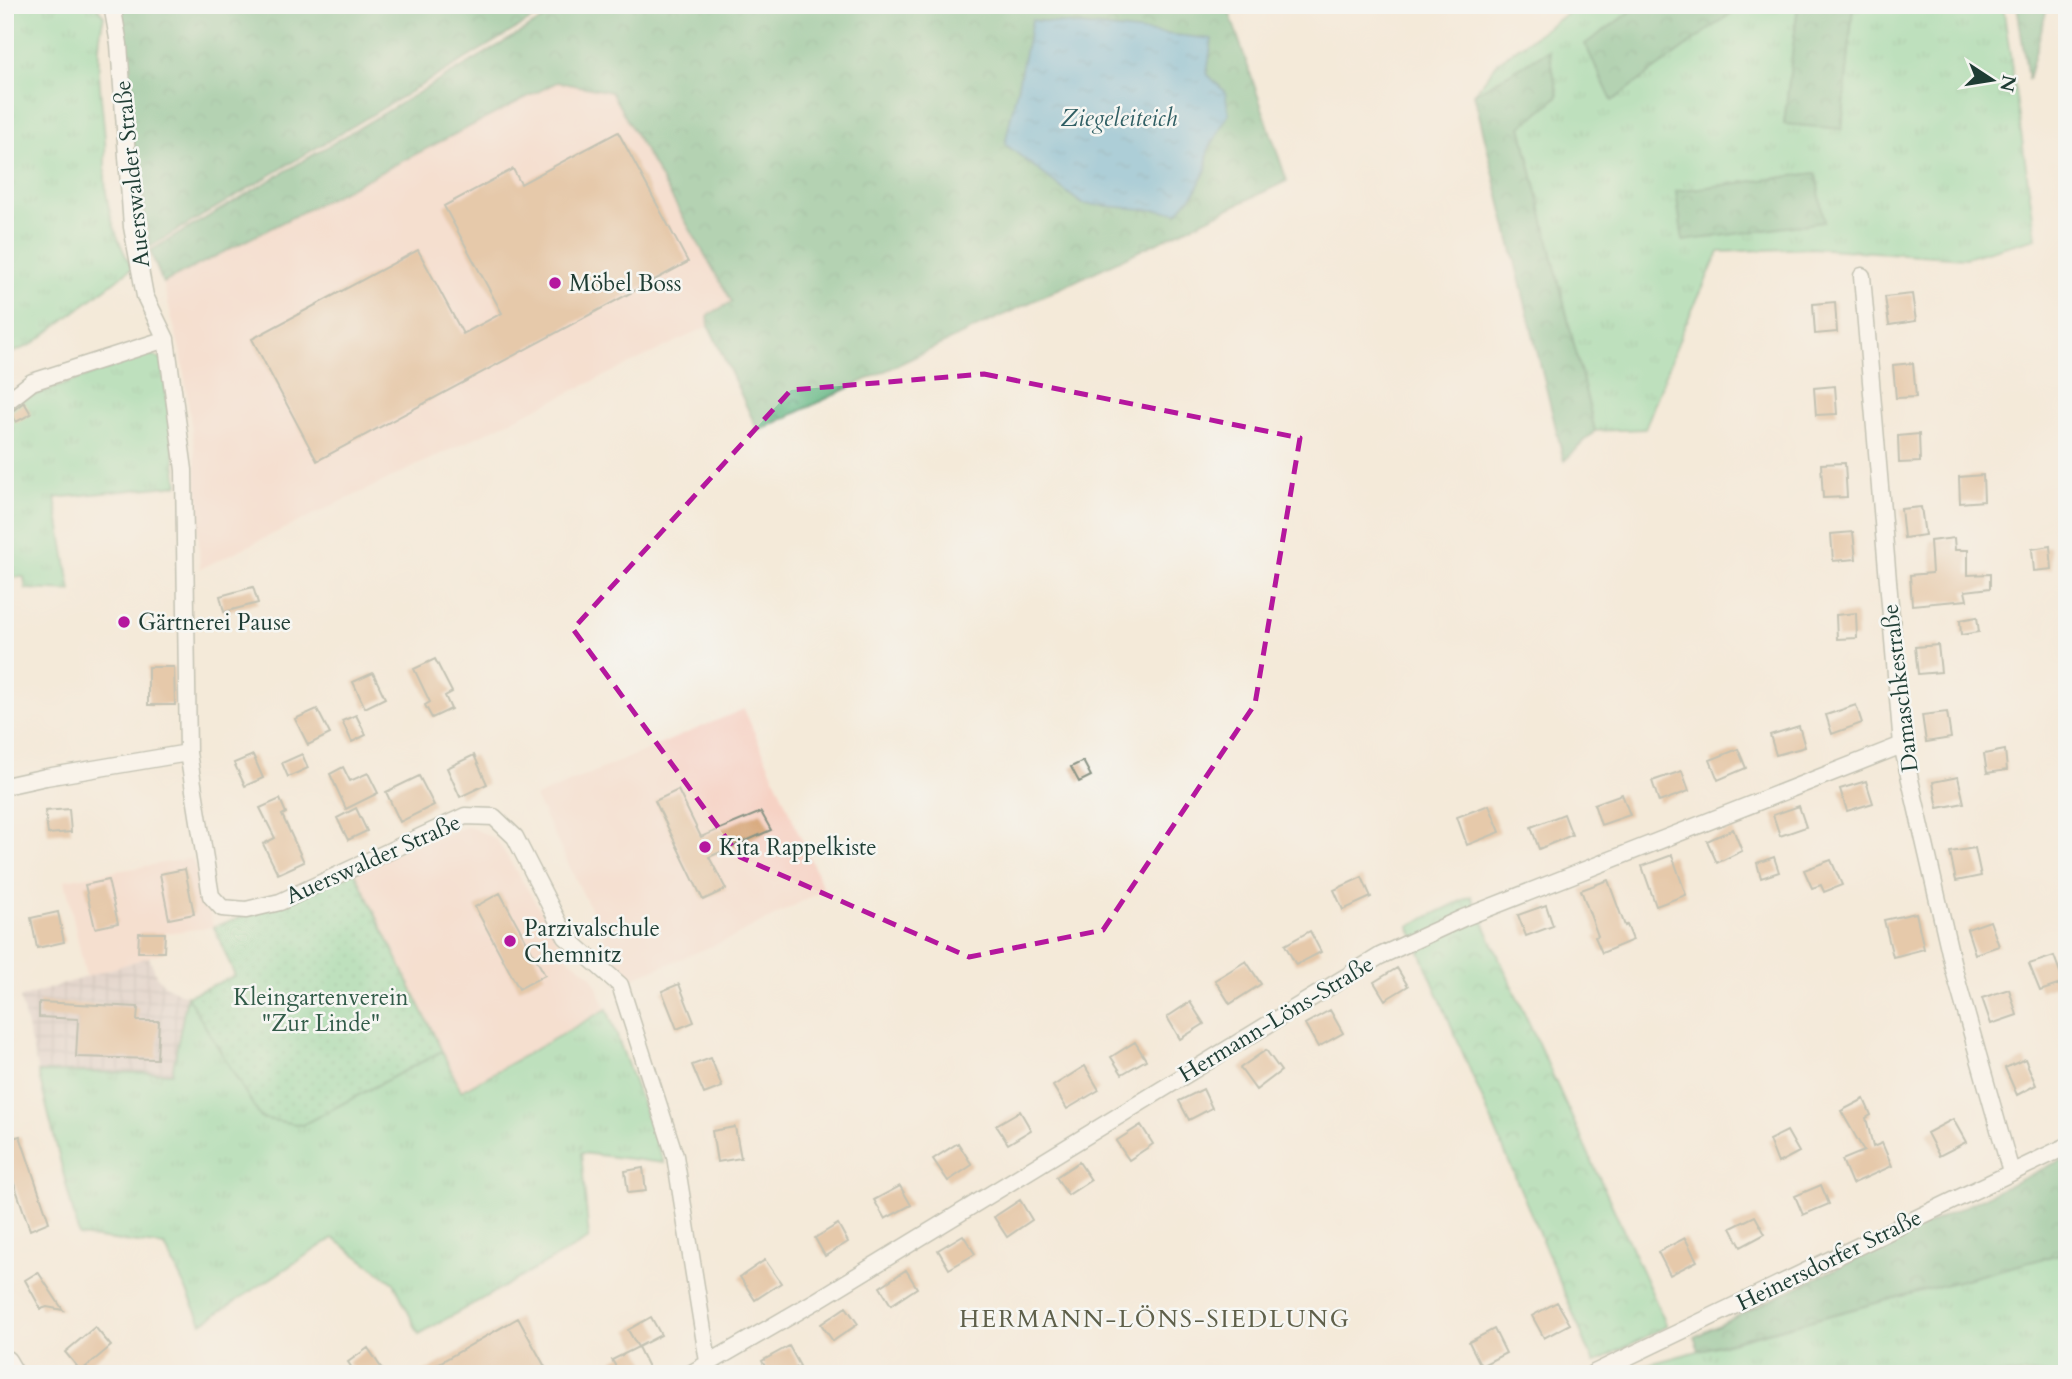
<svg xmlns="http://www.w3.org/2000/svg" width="2072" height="1379" font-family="Cardo,serif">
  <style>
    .built { fill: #f6d2c4 }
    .industrial { fill: url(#industrial-grid) }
    .grass { fill: url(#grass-tufts); stroke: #4e8a68; stroke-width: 2; fill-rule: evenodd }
    .forest { fill: url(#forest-crowns); stroke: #427a5c; stroke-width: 2; fill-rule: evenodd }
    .park { fill: url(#park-crowns); stroke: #4e8a68; stroke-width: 2 }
    .garden { fill: url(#garden-dots); stroke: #4e8a68; stroke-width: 2 }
    .water { fill: url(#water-ripples); stroke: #3c7584; stroke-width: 2 }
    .building { fill: #d5a272 }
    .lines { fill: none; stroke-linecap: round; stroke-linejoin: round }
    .minor-casing { stroke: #8a9486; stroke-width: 19 }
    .secondary-casing { stroke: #8a9486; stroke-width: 26 }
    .minor { stroke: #fff; stroke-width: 16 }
    .secondary { stroke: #fff; stroke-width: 23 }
    .marked { fill: none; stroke: #b5179e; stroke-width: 5; stroke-dasharray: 14 9; stroke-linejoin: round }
    .poi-dot { fill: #b5179e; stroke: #f6f6f2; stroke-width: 2.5 }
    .labels { text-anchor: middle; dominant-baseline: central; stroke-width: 5; stroke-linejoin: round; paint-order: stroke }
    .street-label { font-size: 23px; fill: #1f3d34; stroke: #f6f6f2 }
    .poi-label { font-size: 23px; fill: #1f3d34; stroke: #f6f6f2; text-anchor: start }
    .park-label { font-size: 23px; fill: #325c49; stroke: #f6f6f2 }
    .water-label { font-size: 24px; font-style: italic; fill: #305f64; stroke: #f6f6f2 }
    .neighbourhood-label { font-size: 24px; letter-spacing: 2px; fill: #5f604a; stroke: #f6f6f2 }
  </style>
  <defs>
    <pattern id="industrial-grid" width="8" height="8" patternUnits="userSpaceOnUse" patternTransform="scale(1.75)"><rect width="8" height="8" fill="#d1bfbe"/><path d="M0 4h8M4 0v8" fill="none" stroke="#a99c9b"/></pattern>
    <pattern id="grass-tufts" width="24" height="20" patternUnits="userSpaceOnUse" patternTransform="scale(1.75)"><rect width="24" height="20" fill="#7dd69c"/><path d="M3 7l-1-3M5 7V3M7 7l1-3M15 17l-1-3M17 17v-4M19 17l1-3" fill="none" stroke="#66af80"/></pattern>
    <pattern id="forest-crowns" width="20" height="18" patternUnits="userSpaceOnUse" patternTransform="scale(1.75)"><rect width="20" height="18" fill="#66b784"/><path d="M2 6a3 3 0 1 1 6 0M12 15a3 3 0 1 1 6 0" fill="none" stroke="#53966d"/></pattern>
    <pattern id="park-crowns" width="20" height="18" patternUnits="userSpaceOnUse" patternTransform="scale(1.75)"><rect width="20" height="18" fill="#7dd69c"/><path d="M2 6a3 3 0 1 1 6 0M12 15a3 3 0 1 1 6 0" fill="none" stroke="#66af80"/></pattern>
    <pattern id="garden-dots" width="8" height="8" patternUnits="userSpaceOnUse" patternTransform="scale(1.75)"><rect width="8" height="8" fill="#7dd69c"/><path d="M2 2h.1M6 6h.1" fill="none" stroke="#66af80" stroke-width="1.8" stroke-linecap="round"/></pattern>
    <pattern id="water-ripples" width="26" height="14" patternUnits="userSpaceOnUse" patternTransform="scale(1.75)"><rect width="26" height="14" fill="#58add4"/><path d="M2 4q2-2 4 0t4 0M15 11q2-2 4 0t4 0" fill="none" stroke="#488ead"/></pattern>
  </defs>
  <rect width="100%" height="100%" fill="#f6f6f2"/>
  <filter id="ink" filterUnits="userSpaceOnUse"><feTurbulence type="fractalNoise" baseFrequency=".0143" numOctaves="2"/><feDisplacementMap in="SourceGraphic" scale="14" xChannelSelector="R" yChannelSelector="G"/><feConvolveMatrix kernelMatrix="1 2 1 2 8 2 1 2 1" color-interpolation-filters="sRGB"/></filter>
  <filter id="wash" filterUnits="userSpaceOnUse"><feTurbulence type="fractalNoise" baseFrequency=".00686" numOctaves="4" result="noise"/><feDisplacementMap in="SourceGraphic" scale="28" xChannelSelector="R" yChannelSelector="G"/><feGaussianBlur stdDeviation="1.57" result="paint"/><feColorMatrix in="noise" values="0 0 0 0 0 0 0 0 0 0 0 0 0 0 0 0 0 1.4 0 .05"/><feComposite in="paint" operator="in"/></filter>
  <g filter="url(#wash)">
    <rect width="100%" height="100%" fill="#f4ead9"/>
    <path class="built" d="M 557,82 L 611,92 L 732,303 L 708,315 L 709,326 L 200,569 L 195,452 L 182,358 L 163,283 Z
      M 744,709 L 824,890 L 732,938 L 626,981 L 535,797 Z
      M 468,826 L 496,839 L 543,914 L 566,956 L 592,976 L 607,1009 L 461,1092 L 353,868 Z
      M 192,858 L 214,927 L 165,933 L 164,952 L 86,977 L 65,880 Z"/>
    <path class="industrial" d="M 149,957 L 157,977 L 166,986 L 187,996 L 173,1073 L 38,1072 L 20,998 Z"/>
    <path class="grass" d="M 5,5 L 96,5 L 104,16 C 93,56 102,98 105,139 C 106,158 103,179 107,198 C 111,224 120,246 132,268 L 33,344 L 5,356 Z
      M 1579,5 L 1640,5 L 1586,44 L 1733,11 L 1729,5 L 1798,5 L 1784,124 L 1842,128 L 1853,5 L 2003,5 L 2036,238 L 1965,258 L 1811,248 L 1719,252 L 1682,332 L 1645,429 L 1595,431 L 1521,127 L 1558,96 L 1549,50 L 1474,94 L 1499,61 ZM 1816,173 L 1684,241 L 1683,240 L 1676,191 Z
      M 149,354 L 162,359 L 178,485 L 55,498 L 71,591 L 26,589 L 24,577 L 5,577 L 5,410 L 23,399 Z
      M 187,996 L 261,1118 L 302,1125 L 442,1051 L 461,1091 L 607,1009 L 664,1163 L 581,1153 L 589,1239 L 419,1334 L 394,1283 L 333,1238 L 202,1323 L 165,1246 L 79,1236 L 38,1072 L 172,1073 Z
      M 2067,1252 L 2067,1374 L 1641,1374 L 1638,1367 Z"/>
    <path class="forest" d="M 111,5 L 556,5 L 150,247 Z
      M 567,5 L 1227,5 L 1287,181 L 758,431 L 709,326 L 708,315 L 732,302 L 611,92 L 557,82 L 163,283 L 150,251 ZM 1211,39 L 1207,74 L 1229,113 L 1208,151 L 1206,170 L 1195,192 L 1178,212 Z
      M 1640,5 L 1729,5 L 1734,11 L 1612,101 L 1585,44 Z
      M 1798,5 L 1853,5 L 1842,129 L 1784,124 Z
      M 2017,5 L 2048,5 L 2028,80 Z
      M 1549,50 L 1558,96 L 1521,127 L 1595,431 L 1564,461 L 1474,94 Z
      M 1816,173 L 1824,222 L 1683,241 L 1676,191 Z
      M 2067,1157 L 2067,1252 L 1699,1350 L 1694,1337 Z"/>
    <path class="park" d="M 1471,896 L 1667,1326 L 1594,1363 L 1409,926 Z"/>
    <path class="garden" d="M 353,868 L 442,1051 L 302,1125 L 261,1118 L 187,996 L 235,976 L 214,927 L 280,902 Z"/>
    <path class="water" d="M 1032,20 L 1212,39 L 1207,74 L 1225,92 L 1229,113 L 1208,151 L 1206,170 L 1195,192 L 1178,212 L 1082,204 L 1005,144 Z"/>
    <g id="blocks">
      <path class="building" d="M 618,132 L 688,262 L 317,461 L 252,339 L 418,250 L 463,334 L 502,313 L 444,206 L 513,169 L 521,184 Z
        M 1912,294 L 1916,321 L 1889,325 L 1885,297 Z
        M 1835,302 L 1837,332 L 1815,334 L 1813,304 Z
        M 1913,363 L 1916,397 L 1896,398 L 1893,365 Z
        M 1835,386 L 1837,414 L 1816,415 L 1814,388 Z
        M 24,402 L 31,414 L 16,422 L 11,412 Z
        M 1919,434 L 1920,462 L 1899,463 L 1898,436 Z
        M 1845,463 L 1847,497 L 1823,498 L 1821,464 Z
        M 1983,475 L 1984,501 L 1960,503 L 1959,477 Z
        M 1921,507 L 1925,535 L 1904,538 L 1901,509 Z
        M 1853,532 L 1856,559 L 1833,561 L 1831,534 Z
        M 1954,538 L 1955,550 L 1968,550 L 1968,575 L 1990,574 L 1990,588 L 1965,591 L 1967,600 L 1912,605 L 1910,575 L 1932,573 L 1930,541 Z
        M 2050,546 L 2052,569 L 2034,571 L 2032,549 Z
        M 253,587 L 258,603 L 224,612 L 220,596 Z
        M 1856,613 L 1857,638 L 1837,639 L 1836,615 Z
        M 1977,617 L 1979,632 L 1961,635 L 1960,620 Z
        M 1938,645 L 1941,672 L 1918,674 L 1915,647 Z
        M 435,659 L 452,692 L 445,696 L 451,709 L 432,718 L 425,705 L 430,702 L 414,669 Z
        M 148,667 L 174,667 L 175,705 L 148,705 Z
        M 373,673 L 385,698 L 365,708 L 353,682 Z
        M 1856,705 L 1862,723 L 1832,734 L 1826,715 Z
        M 317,709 L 330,734 L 308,745 L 295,719 Z
        M 1947,712 L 1951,738 L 1926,742 L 1922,715 Z
        M 356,715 L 366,735 L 352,742 L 342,721 Z
        M 1799,726 L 1805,747 L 1776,755 L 1770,735 Z
        M 1738,749 L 1746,768 L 1718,780 L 1710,760 Z
        M 2005,750 L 2007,770 L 1987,773 L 1984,754 Z
        M 302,754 L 308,768 L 288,777 L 282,763 Z
        M 253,755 L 263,778 L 245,786 L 234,763 Z
        M 474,755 L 487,784 L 460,797 L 447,768 Z
        M 1083,761 L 1091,776 L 1079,782 L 1071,767 Z
        M 343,767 L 350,781 L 368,773 L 378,793 L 346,809 L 330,774 Z
        M 1682,771 L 1689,791 L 1659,802 L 1652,781 Z
        M 419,776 L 434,805 L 400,822 L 386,792 Z
        M 1958,777 L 1964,803 L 1938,808 L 1933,782 Z
        M 1866,781 L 1873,803 L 1847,811 L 1840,789 Z
        M 678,790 L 701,837 L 761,812 L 771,830 L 709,857 L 726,889 L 703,900 L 655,801 Z
        M 1622,794 L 1630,815 L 1601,825 L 1594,804 Z
        M 280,799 L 286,813 L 282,815 L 304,862 L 278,874 L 263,844 L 275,838 L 260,808 Z
        M 1489,805 L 1500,832 L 1467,845 L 1457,817 Z
        M 1799,806 L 1806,827 L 1780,836 L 1773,815 Z
        M 356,808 L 367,831 L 348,840 L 337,818 Z
        M 69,809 L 71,832 L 48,834 L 45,811 Z
        M 1564,814 L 1572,835 L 1539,849 L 1531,827 Z
        M 1733,829 L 1742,851 L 1717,863 L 1707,841 Z
        M 1975,848 L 1981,876 L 1956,881 L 1950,852 Z
        M 1672,855 L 1686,895 L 1656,906 L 1642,866 Z
        M 1774,857 L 1779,872 L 1761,878 L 1757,863 Z
        M 1831,860 L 1842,885 L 1824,892 L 1821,885 L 1812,888 L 1804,870 Z
        M 185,869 L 194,914 L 169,919 L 160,874 Z
        M 1362,877 L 1371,897 L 1343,910 L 1334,890 Z
        M 108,880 L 118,923 L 95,928 L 85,885 Z
        M 1608,880 L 1625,926 L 1627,925 L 1633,940 L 1602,953 L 1595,937 L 1598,936 L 1581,890 Z
        M 500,893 L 545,975 L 519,989 L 475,907 Z
        M 1546,905 L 1553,926 L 1526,936 L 1518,915 Z
        M 58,912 L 64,942 L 37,948 L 31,918 Z
        M 1916,913 L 1924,949 L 1893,957 L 1884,920 Z
        M 1990,921 L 1999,946 L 1975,954 L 1967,929 Z
        M 1310,931 L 1321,952 L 1296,965 L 1285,945 Z
        M 139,933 L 165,933 L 164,952 L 138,952 Z
        M 2054,956 L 2064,983 L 2040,991 L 2029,964 Z
        M 1246,961 L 1261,984 L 1230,1004 L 1215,980 Z
        M 1397,968 L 1408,986 L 1385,1000 L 1374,982 Z
        M 679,984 L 694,1022 L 677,1029 L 662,991 Z
        M 2009,989 L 2017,1015 L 1991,1024 L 1982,998 Z
        M 39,1002 L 138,1007 L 137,1021 L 159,1021 L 157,1059 L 76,1057 L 78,1019 L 39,1017 Z
        M 1190,1002 L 1204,1024 L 1180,1039 L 1167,1017 Z
        M 1330,1010 L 1343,1033 L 1318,1047 L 1305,1024 Z
        M 1135,1042 L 1146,1060 L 1122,1074 L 1111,1057 Z
        M 1266,1050 L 1281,1071 L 1256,1090 L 1240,1068 Z
        M 711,1058 L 722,1087 L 704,1094 L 692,1065 Z
        M 2025,1059 L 2036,1085 L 2017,1095 L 2005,1068 Z
        M 1085,1066 L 1099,1090 L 1067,1109 L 1053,1086 Z
        M 1203,1089 L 1212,1108 L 1189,1120 L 1179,1101 Z
        M 1864,1099 L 1871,1115 L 1866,1118 L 1873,1147 L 1882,1143 L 1892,1166 L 1852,1184 L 1842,1160 L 1864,1151 L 1841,1111 Z
        M 1020,1111 L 1031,1130 L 1008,1144 L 996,1125 Z
        M 1953,1119 L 1966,1142 L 1939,1156 L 1927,1133 Z
        M 1141,1125 L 1153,1144 L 1129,1160 L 1116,1141 Z
        M 735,1127 L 741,1158 L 717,1162 L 712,1131 Z
        M 1787,1131 L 1799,1152 L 1778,1163 L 1769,1140 Z
        M 20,1136 L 49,1222 L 30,1230 L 5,1157 L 5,1140 Z
        M 958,1143 L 972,1165 L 948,1181 L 933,1159 Z
        M 1079,1162 L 1091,1180 L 1068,1195 L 1056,1177 Z
        M 643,1168 L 646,1191 L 628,1193 L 625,1171 Z
        M 1821,1185 L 1829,1204 L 1803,1215 L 1795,1196 Z
        M 900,1186 L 911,1205 L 885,1219 L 874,1200 Z
        M 1020,1200 L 1032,1220 L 1007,1237 L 994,1217 Z
        M 1755,1216 L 1765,1234 L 1741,1247 L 1731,1228 Z
        M 838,1224 L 848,1242 L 825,1256 L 815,1238 Z
        M 963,1235 L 975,1254 L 949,1269 L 938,1250 Z
        M 1685,1238 L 1697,1261 L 1670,1275 L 1658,1252 Z
        M 765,1260 L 781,1283 L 755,1300 L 740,1277 Z
        M 906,1270 L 917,1288 L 891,1305 L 880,1287 Z
        M 38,1272 L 63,1310 L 47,1307 L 41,1309 L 25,1280 Z
        M 1557,1302 L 1570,1324 L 1544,1338 L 1532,1316 Z
        M 846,1307 L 858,1324 L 833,1341 L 821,1324 Z
        M 651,1317 L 661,1335 L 638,1347 L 628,1330 Z
        M 518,1318 L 549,1374 L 420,1374 Z
        M 95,1327 L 111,1346 L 81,1371 L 65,1352 Z
        M 1494,1329 L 1506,1353 L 1481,1366 L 1469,1342 Z
        M 789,1346 L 800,1366 L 785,1374 L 769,1374 L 762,1361 Z
        M 638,1347 L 648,1367 L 636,1374 L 620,1374 L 612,1360 Z
        M 368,1348 L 382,1369 L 374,1374 L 356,1374 L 348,1362 Z"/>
    </g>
  </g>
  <g filter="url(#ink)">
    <use href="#blocks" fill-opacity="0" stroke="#8a9486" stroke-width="2"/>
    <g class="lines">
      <defs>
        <path id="minor" d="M 112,5 L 119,44 L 132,227 L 145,296 L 166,339 L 184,470 L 188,753 L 211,896 L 222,908 L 246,910 L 280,902 L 465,816 L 494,817 L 515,837 L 566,937 L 620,985 L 675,1156 L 710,1374
          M 1862,276 L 1902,745 L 1954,970 L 2011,1172
          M 5,403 L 32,382 L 166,339
          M 5,786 L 46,777 L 188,753
          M 690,1374 L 816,1301 L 1380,956 L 1463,918 L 1902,745
          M 1592,1374 L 2067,1146"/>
        <path id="secondary" d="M 5,1362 L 12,1374"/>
      </defs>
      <use href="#minor" class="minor-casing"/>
      <use href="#secondary" class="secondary-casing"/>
      <use href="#minor" class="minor"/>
      <use href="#secondary" class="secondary"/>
    </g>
  </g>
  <path d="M0 0H2072V1379H0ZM 984,374 L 1300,438 L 1255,704 L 1103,930 L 969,957 L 740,857 L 573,629 L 791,390 Z" fill="#f4ead9" fill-opacity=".55" fill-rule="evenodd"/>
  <path class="marked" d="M 984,374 L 1300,438 L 1255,704 L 1103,930 L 969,957 L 740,857 L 573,629 L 791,390 Z"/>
  <g class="poi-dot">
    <circle cx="555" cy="283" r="7"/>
    <circle cx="124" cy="622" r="7"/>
    <circle cx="705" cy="847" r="7"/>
    <circle cx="510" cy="941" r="7"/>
  </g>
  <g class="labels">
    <g class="street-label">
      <text transform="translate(132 174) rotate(-96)">Auerswalder Straße</text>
      <text transform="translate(1900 688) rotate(-97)">Damaschkestraße</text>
      <text transform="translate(373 859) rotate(-24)">Auerswalder Straße</text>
      <text transform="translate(1276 1019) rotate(-31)">Hermann-Löns-Straße</text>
      <text transform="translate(1829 1260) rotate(-26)">Heinersdorfer Straße</text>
    </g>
    <g class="poi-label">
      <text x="569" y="283">Möbel Boss</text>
      <text x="138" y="622">Gärtnerei Pause</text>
      <text x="719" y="847">Kita Rappelkiste</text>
      <text x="524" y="928">Parzivalschule<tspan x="524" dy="26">Chemnitz</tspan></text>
    </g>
    <g class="park-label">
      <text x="321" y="997">Kleingartenverein<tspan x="321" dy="26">"Zur Linde"</tspan></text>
    </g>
    <g class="water-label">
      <text x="1119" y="118">Ziegeleiteich</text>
    </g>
    <g class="neighbourhood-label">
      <text x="1155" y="1319">HERMANN-LÖNS-SIEDLUNG</text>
    </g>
  </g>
  <rect width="2072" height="1379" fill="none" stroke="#f6f6f2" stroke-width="28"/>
  <g transform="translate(1992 80) rotate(102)" stroke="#f6f6f2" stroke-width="5" paint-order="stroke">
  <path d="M0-5L12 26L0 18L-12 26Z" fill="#1f3d34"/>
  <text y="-10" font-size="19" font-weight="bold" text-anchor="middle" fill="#1f3d34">N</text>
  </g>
</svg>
